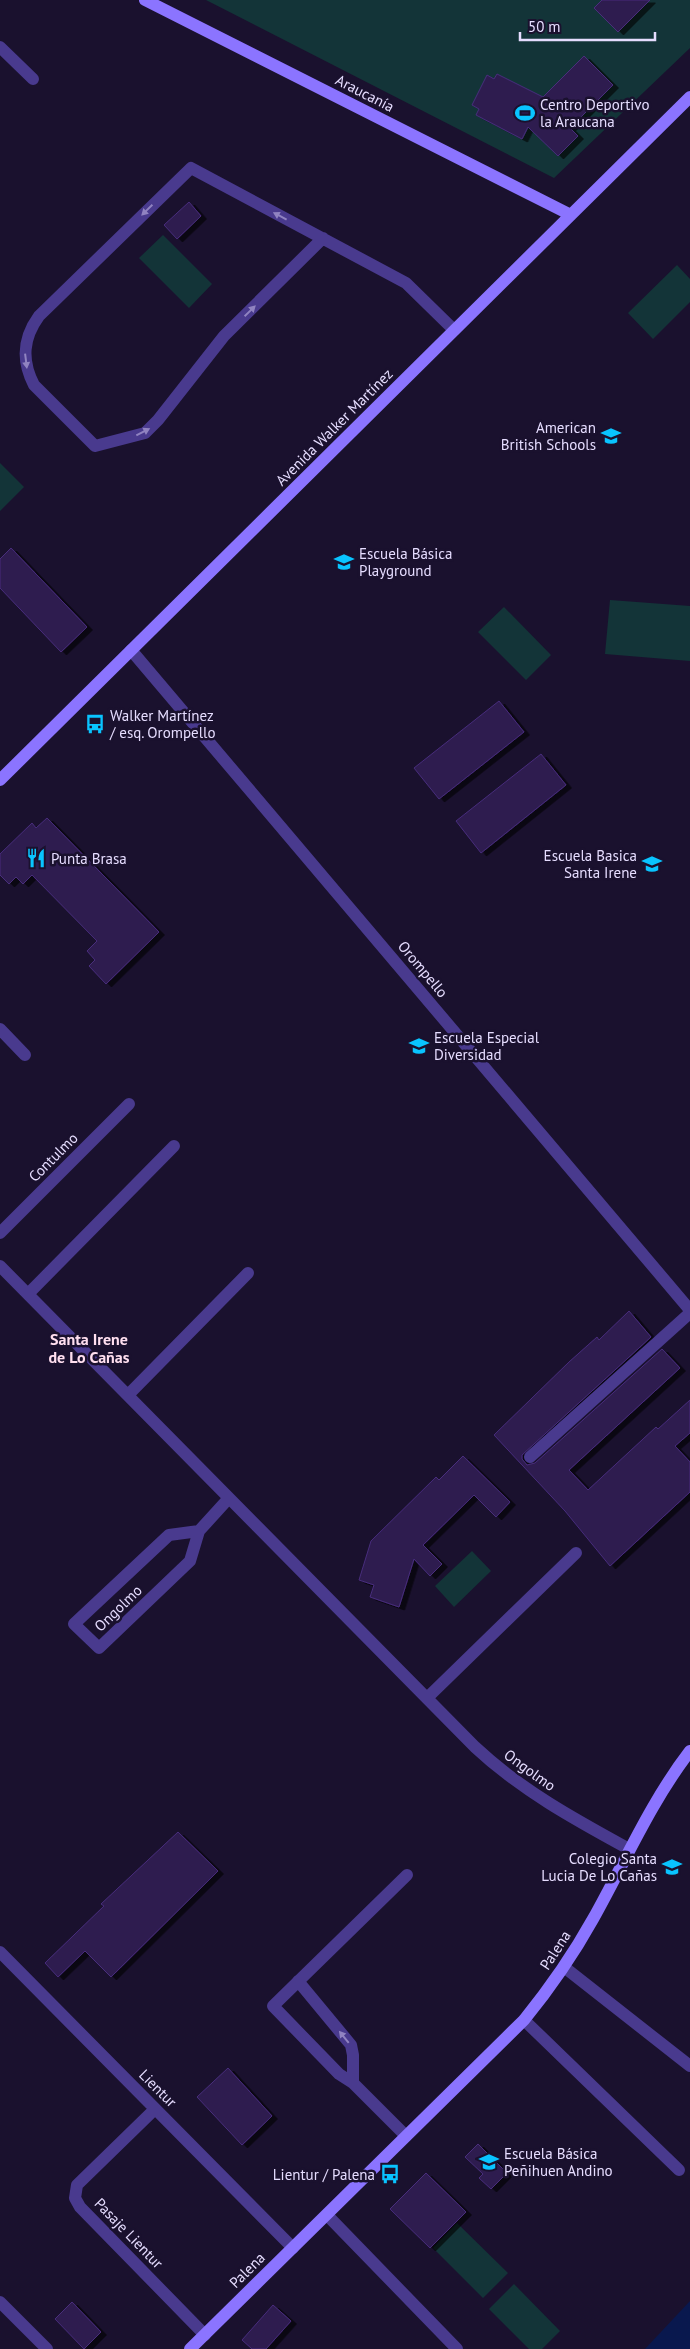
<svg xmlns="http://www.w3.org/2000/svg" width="690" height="2349" font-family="'PT Sans',sans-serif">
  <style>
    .green { fill: #133438 }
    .water { fill: #09184e }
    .building { fill: #2d1c4f; stroke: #482d7c; filter: url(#shadow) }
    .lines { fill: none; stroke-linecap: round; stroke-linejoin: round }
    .street { stroke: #493a8e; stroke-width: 12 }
    .secondary { stroke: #8b74ff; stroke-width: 12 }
    .oneway { fill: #9083c1 }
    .labels { text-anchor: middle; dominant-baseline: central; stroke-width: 5; stroke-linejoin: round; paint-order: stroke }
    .street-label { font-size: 15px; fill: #e6ddff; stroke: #1a112e }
    .poi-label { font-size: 15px; fill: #e6ddff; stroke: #1a112e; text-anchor: start }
    .neighbourhood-label { font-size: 16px; font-weight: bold; fill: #ffdfef; stroke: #1a112e }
  </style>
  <defs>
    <filter id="shadow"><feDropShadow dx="5.5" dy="3" stdDeviation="0" flood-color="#0009"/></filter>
  </defs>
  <rect width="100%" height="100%" fill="#1a112e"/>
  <path class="green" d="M 206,0 L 690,0 L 690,48 L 554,178 Z
    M 163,235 L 212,284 L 189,308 L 139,258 Z
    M 677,265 L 690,279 L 690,302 L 653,339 L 628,313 Z
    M 0,463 L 24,487 L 0,511 Z
    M 610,600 L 690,606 L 690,661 L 605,654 Z
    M 504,607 L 551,655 L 526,680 L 478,632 Z
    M 472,1551 L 491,1571 L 454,1607 L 435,1586 Z
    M 457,2223 L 508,2273 L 483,2298 L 433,2248 Z
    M 514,2284 L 560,2331 L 542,2349 L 529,2349 L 489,2309 Z"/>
  <path class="water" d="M 690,2301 L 690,2349 L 645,2349 Z"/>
  <path class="building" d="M 602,0 L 650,0 L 618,32 L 594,8 Z
    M 584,56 L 613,85 L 570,128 L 578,136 L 558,156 L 528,127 L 522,139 L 476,115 L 479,109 L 472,105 L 487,75 L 494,79 L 497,74 L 543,97 Z
    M 189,202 L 201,216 L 177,239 L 164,225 Z
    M 11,548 L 87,627 L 61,652 L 0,588 L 0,559 Z
    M 499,701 L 524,732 L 439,799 L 414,768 Z
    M 541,754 L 566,785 L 481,853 L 456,821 Z
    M 47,818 L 159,932 L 106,984 L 89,966 L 95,960 L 87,951 L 97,941 L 32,875 L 23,884 L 16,877 L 9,884 L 0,875 L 0,854 L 32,823 L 36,828 Z
    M 629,1311 L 651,1337 L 522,1455 L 522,1459 L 527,1465 L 535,1463 L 662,1349 L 680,1368 L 569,1470 L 588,1490 L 656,1427 L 658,1429 L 690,1400 L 690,1433 L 675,1446 L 690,1462 L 690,1492 L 610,1566 L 565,1511 L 494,1435 L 569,1362 L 597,1337 L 599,1340 Z
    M 463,1456 L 510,1502 L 496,1517 L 474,1495 L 423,1545 L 442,1564 L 430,1576 L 414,1559 L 399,1607 L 370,1597 L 374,1585 L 359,1580 L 371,1541 L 436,1477 L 439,1480 Z
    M 178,1832 L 218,1871 L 111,1977 L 85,1951 L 58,1977 L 45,1963 L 104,1906 L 101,1904 Z
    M 228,2068 L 272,2116 L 242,2145 L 197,2097 Z
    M 478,2144 L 507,2173 L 491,2189 L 479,2178 L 483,2174 L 465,2157 Z
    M 426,2173 L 466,2212 L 430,2248 L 390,2209 Z
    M 72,2302 L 101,2332 L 84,2349 L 55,2319 Z
    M 273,2305 L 291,2321 L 266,2349 L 252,2349 L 242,2340 Z"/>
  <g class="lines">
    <path class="street" d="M 0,47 L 33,79
      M 323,238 L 224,336 L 158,420 L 145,433 L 95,446 L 34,385 C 21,360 23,338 39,316 L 191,168 L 406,283 L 454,330
      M 131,650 L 690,1310
      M 0,1029 L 25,1055
      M 0,1233 L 129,1104
      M 0,1266 L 475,1747 C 521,1790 574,1819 629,1849
      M 28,1294 L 174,1146
      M 128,1395 L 248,1273
      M 530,1457 L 690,1313
      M 199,1531 L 169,1535 L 74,1624 L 99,1648 L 190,1561 L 199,1531 L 229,1498
      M 427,1698 L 576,1553
      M 0,1952 L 293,2248
      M 564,1967 L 690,2066
      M 298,1981 L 351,2045 L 353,2055 L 353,2083
      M 524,2020 L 679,2170
      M 155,2109 L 77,2185 L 75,2198 L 80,2207 L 205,2335
      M 406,2136 L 353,2083 L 339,2074 L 273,2006 L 407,1875
      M 327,2215 L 457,2349
      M 0,2302 L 47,2349"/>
    <path class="secondary" d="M 145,0 L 571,215
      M 0,780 L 690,97
      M 190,2349 L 524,2020 C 550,1988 573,1955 593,1919 C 625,1862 650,1803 690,1751"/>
  </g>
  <defs><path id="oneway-solid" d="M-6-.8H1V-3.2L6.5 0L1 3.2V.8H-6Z" transform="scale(1.25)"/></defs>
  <g class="oneway">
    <use href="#oneway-solid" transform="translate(147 210) rotate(136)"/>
    <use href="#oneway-solid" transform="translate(280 216) rotate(-152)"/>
    <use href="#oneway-solid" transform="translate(250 311) rotate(-44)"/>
    <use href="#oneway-solid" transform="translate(26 361) rotate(83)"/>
    <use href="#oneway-solid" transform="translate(143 432) rotate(-27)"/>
    <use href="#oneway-solid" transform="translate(344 2037) rotate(-129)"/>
  </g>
  <defs>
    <symbol id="stadium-bare" viewBox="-9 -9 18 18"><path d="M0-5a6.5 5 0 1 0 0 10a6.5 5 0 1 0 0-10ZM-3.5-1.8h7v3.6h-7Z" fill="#09c4ff" stroke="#1a112e" stroke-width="2.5" paint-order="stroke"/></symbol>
    <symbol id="school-bare" viewBox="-9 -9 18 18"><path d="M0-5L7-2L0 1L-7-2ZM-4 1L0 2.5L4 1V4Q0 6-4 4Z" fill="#09c4ff" stroke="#1a112e" stroke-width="2.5" paint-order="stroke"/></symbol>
    <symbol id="bus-bare" viewBox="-9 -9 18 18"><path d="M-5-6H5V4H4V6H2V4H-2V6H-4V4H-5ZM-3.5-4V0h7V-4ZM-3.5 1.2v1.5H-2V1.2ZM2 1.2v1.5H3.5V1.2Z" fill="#09c4ff" stroke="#1a112e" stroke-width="2.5" paint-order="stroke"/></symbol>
    <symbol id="restaurant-bare" viewBox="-9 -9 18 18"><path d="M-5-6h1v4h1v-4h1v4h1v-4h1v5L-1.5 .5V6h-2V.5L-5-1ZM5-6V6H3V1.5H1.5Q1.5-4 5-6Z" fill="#09c4ff" stroke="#1a112e" stroke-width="2.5" paint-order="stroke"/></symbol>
  </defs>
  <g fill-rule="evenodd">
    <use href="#stadium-bare" x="511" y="99" width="28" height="28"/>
    <use href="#school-bare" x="597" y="422" width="28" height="28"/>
    <use href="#school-bare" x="330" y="548" width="28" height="28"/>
    <use href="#bus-bare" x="81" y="710" width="28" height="28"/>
    <use href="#restaurant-bare" x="22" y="844" width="28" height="28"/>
    <use href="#school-bare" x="638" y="850" width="28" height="28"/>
    <use href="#school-bare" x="405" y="1032" width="28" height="28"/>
    <use href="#school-bare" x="658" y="1853" width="28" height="28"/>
    <use href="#school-bare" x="475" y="2148" width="28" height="28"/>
    <use href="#bus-bare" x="376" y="2160" width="28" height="28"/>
  </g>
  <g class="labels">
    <g class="street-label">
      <text transform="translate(365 93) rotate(27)">Araucanía</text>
      <text transform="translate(334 427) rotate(-45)">Avenida Walker Martínez</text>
      <text transform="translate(423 969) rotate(50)">Orompello</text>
      <text transform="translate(53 1157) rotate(-45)">Contulmo</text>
      <text transform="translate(118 1608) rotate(-44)">Ongolmo</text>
      <text transform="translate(530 1770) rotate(36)">Ongolmo</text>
      <text transform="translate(555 1950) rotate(-57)">Palena</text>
      <text transform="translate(158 2088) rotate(45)">Lientur</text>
      <text transform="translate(129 2233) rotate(46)">Pasaje Lientur</text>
      <text transform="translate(247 2270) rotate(-45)">Palena</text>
    </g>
    <g class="poi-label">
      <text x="540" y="104">Centro Deportivo<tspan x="540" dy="17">la Araucana</tspan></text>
      <text x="596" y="427" text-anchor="end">American<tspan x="596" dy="17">British Schools</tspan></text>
      <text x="359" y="553">Escuela Básica<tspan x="359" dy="17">Playground</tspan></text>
      <text x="110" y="715">Walker Martínez<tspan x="110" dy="17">/ esq. Orompello</tspan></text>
      <text x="637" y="855" text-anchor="end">Escuela Basica<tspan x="637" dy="17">Santa Irene</tspan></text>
      <text x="51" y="858">Punta Brasa</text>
      <text x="434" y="1037">Escuela Especial<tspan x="434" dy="17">Diversidad</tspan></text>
      <text x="657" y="1858" text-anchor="end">Colegio Santa<tspan x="657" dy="17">Lucia De Lo Cañas</tspan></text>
      <text x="504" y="2153">Escuela Básica<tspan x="504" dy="17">Peñihuen Andino</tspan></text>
      <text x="375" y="2174" text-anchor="end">Lientur / Palena</text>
    </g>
    <g class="neighbourhood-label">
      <text x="89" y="1339">Santa Irene<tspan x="89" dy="18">de Lo Cañas</tspan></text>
    </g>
  </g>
  <path d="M520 32v8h135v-8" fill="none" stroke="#e6ddff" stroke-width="2.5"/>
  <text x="528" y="32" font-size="15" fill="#e6ddff" stroke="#1a112e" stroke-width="4" paint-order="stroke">50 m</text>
</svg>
